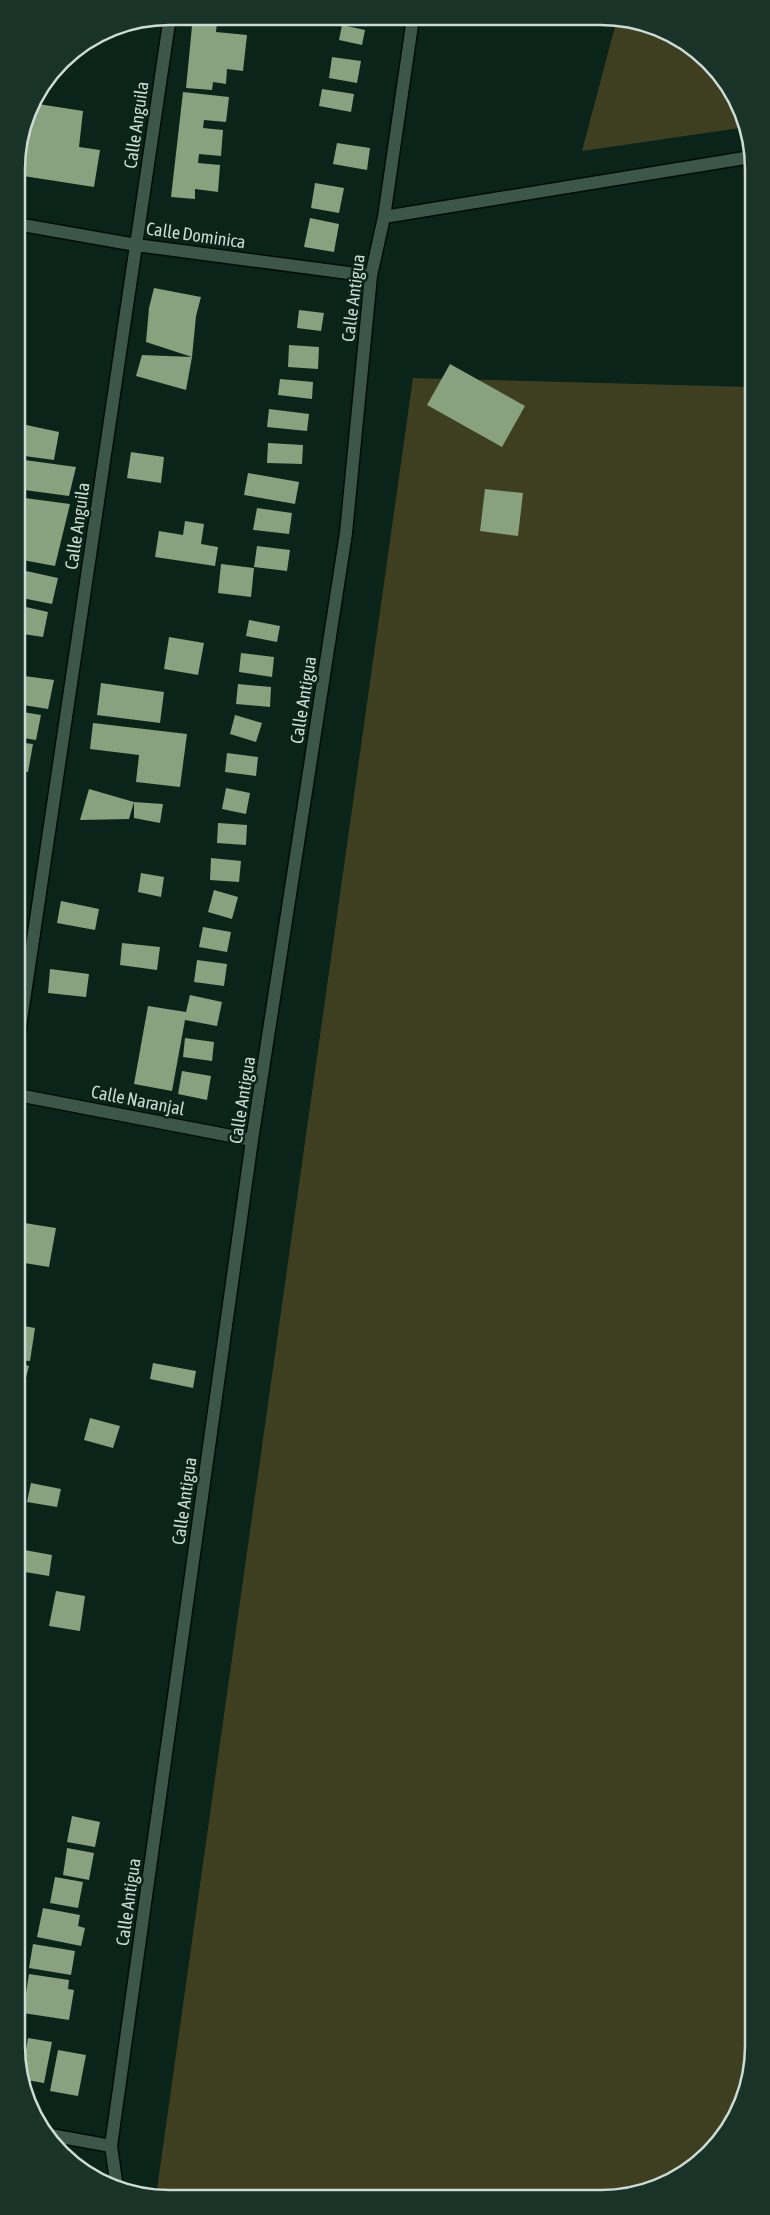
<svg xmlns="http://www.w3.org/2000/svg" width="770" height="2215" font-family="'Asap Condensed',sans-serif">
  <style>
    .green { fill: #3e3f20 }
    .building { fill: #88a17e }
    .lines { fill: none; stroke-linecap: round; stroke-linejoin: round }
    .minor-casing { stroke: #000d05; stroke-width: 15 }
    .minor { stroke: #3c5649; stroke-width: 12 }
    .labels { text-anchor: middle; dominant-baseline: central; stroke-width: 5; stroke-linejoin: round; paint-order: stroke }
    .street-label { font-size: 18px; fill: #ccdbd3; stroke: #0a2419 }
    .rim { fill: none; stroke: #ccdbd3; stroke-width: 2.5 }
  </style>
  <rect width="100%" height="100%" fill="#0a2419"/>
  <path class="green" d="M 617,19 C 665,19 717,59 738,102 C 742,109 744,119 747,127 L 582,151 Z
    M 413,378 L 751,387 L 753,2056 L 742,2104 L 716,2147 L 678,2178 L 631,2196 L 156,2196 Z"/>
  <path class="building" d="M 193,16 L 240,17 L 239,24 L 217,22 L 216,32 L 247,35 L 243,71 L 227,69 L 226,84 L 213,82 L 212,90 L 186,88 Z
    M 347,17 L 383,18 L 392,18 L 391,25 Z
    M 342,25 L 365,30 L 362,45 L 339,40 Z
    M 332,57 L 361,61 L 357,83 L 329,78 Z
    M 322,89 L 354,94 L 351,112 L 319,106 Z
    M 183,92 L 229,97 L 226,122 L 204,120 L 203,128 L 223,130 L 221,156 L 199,154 L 198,163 L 220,165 L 218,192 L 195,189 L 195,199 L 171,197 Z
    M 32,103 L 83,111 L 79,147 L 100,150 L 94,187 L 17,175 L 17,159 Z
    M 337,143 L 370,148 L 367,170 L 333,164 Z
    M 315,183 L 344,188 L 339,213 L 311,208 Z
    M 310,218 L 339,224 L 334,252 L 304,247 Z
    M 154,288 L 201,297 L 196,316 L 192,357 L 146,342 L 149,308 Z
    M 299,310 L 324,313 L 321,331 L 297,328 Z
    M 289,345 L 319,347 L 318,369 L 288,367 Z
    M 142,355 L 192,357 L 186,390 L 136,376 Z
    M 450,364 L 525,406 L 502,447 L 427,405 Z
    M 280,379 L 313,382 L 312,399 L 278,395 Z
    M 269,409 L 309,414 L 307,431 L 267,427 Z
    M 17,423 L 59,432 L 54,460 L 17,455 Z
    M 268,443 L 303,445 L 302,464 L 267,463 Z
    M 131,452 L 164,457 L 161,483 L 127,478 Z
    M 17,459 L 76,467 L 69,496 L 17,489 Z
    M 248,473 L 299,482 L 295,504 L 244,495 Z
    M 485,489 L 523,493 L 518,536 L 480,531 Z
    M 17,497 L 70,504 L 55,566 L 17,559 Z
    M 257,508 L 292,513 L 289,534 L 253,530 Z
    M 185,521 L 204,524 L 201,544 L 218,547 L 215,566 L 155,557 L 159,531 L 183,535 Z
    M 257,546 L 290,550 L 287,571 L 254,567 Z
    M 221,564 L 254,568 L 251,597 L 218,593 Z
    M 17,569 L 58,578 L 52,604 L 17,597 Z
    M 17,605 L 48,612 L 43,637 L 17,633 Z
    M 249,620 L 280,626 L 277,642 L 246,636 Z
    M 169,637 L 204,643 L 198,675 L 164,669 Z
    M 17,639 L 23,640 L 18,668 L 17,668 Z
    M 241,653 L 274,657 L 272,677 L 239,672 Z
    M 17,675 L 54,680 L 48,709 L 17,704 Z
    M 101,683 L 164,692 L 160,723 L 97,715 Z
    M 238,684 L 271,687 L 270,707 L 236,704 Z
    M 17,711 L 41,715 L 36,740 L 17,737 Z
    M 235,715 L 262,723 L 256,742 L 230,734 Z
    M 93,723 L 187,734 L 180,787 L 136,782 L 139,755 L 90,749 Z
    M 17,742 L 33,744 L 28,772 L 17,771 Z
    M 227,753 L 258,757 L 256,776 L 225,772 Z
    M 17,780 L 23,781 L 18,809 L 17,808 Z
    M 226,788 L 250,793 L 246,814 L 222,809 Z
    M 89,789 L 134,802 L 129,819 L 80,820 Z
    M 134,802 L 163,804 L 160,823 L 134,818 Z
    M 218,823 L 247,825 L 246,845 L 217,843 Z
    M 211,858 L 241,861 L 239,882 L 210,880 Z
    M 141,873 L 164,877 L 161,897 L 138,892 Z
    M 214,890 L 238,897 L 232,919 L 208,912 Z
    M 61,901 L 99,909 L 95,930 L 57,923 Z
    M 203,927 L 231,932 L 227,952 L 199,947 Z
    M 122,943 L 160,947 L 157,970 L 120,965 Z
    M 197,960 L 227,964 L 224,986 L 194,982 Z
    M 50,969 L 89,974 L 86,997 L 48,993 Z
    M 190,995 L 222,1002 L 217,1026 L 185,1020 L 172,1091 L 134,1084 L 148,1006 L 186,1012 Z
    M 185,1038 L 214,1042 L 212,1061 L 183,1057 Z
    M 182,1071 L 211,1076 L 207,1100 L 178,1094 Z
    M 18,1222 L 56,1228 L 49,1267 L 18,1262 Z
    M 18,1325 L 35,1328 L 30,1361 L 18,1360 Z
    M 18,1363 L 29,1366 L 21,1396 L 18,1396 Z
    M 153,1363 L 196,1371 L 193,1388 L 150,1379 Z
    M 90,1418 L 120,1426 L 113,1448 L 84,1440 Z
    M 31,1483 L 61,1489 L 57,1507 L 27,1502 Z
    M 19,1549 L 52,1555 L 49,1576 L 19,1571 Z
    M 56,1591 L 85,1596 L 80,1631 L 49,1626 Z
    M 19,1706 L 23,1707 L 20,1726 L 19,1726 Z
    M 72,1816 L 100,1822 L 95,1847 L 67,1842 Z
    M 67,1848 L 94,1853 L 89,1880 L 63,1875 Z
    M 55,1877 L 83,1882 L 78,1908 L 50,1903 Z
    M 43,1908 L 80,1915 L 78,1926 L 85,1928 L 81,1946 L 37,1937 Z
    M 33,1944 L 75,1951 L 71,1975 L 29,1968 Z
    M 29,1974 L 69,1980 L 68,1989 L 74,1990 L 69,2020 L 23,2013 Z
    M 28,2038 L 52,2042 L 44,2083 L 21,2079 Z
    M 58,2050 L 86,2055 L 78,2096 L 50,2091 Z"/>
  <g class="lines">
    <defs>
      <path id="minor" d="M 384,217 L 751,157
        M 17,224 L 136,245 L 371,276
        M 18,1041 L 170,16
        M 18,1095 L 252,1140
        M 45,2134 L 111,2146
        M 117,2188 L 111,2146 L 252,1140 L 346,533 L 371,276 L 384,217 L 413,18"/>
    </defs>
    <use href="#minor" class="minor-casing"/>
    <use href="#minor" class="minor"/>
  </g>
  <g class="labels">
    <g class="street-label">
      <text transform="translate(136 125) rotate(-82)">Calle Anguila</text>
      <text transform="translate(196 235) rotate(8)">Calle Dominica</text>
      <text transform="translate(353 298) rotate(-83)">Calle Antigua</text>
      <text transform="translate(77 526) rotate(-82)">Calle Anguila</text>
      <text transform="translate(303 700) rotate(-81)">Calle Antigua</text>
      <text transform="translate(138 1100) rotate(11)">Calle Naranjal</text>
      <text transform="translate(242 1100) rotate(-81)">Calle Antigua</text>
      <text transform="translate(184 1501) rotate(-82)">Calle Antigua</text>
      <text transform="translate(128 1902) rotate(-82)">Calle Antigua</text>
    </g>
  </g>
  <path d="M0 0H770V2215H0ZM169 25H601A144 144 0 0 1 745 169V2046A144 144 0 0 1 601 2190H169A144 144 0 0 1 25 2046V169A144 144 0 0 1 169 25Z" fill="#1a3328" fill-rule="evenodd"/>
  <path class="rim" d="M169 25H601A144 144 0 0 1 745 169V2046A144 144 0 0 1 601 2190H169A144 144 0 0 1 25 2046V169A144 144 0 0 1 169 25Z"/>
</svg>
